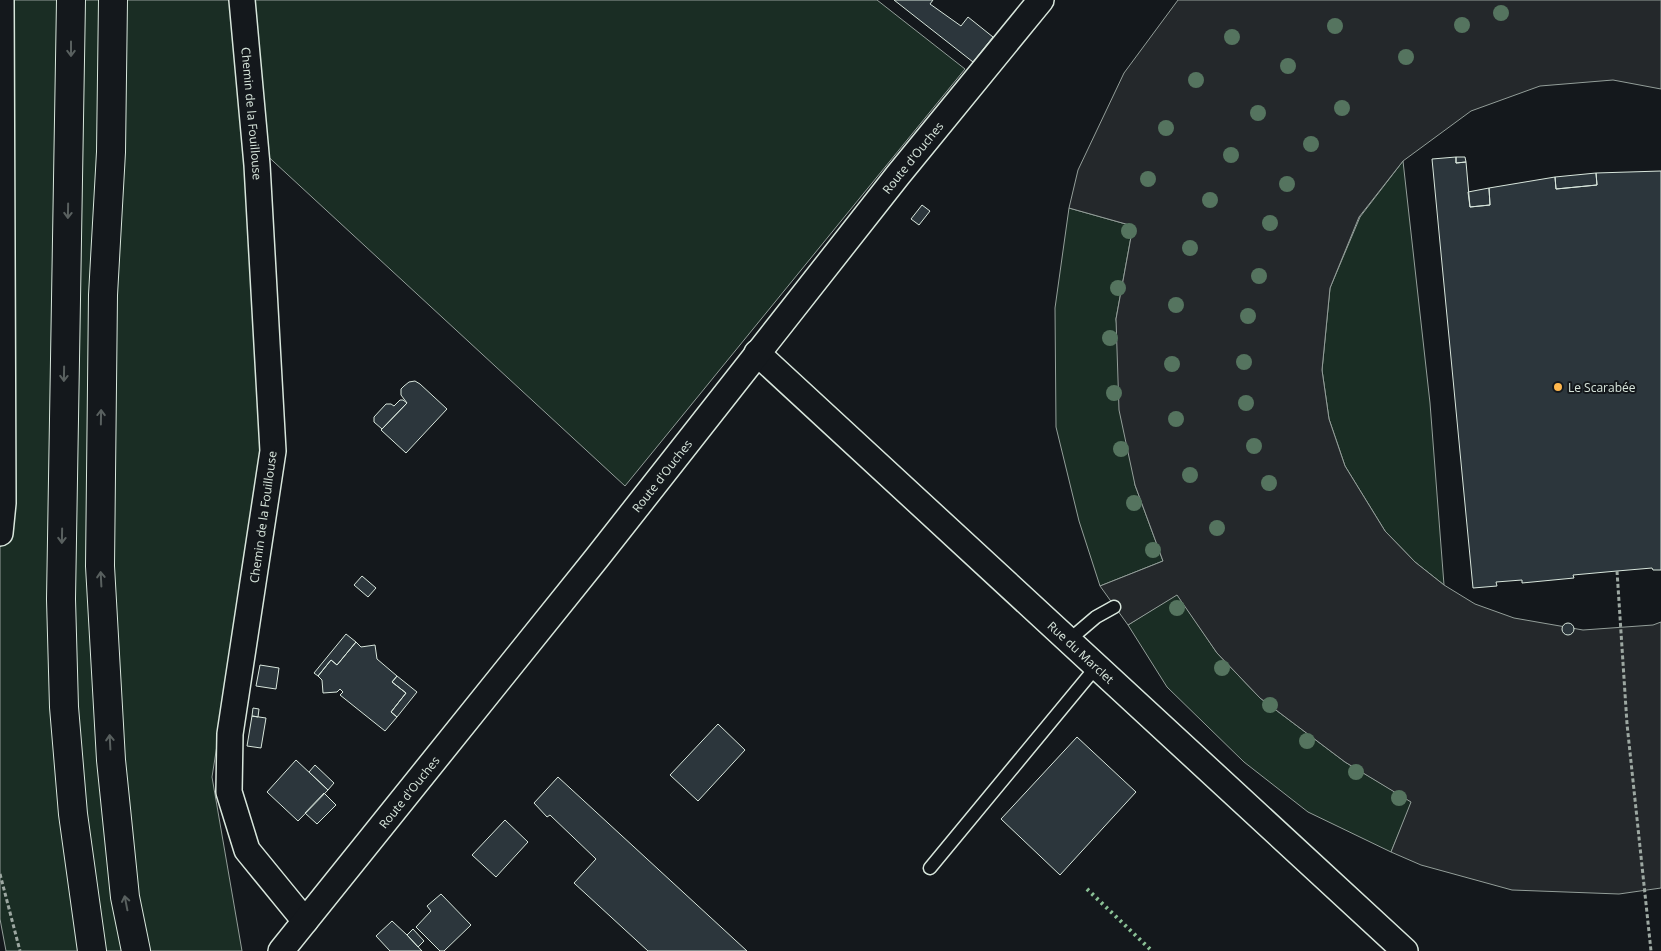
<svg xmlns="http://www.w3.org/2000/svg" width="1661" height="951" font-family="'Open Sans',sans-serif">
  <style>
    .green { fill: #1a2d24; stroke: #939e99 }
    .parking { fill: #24282b; stroke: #939e99 }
    .building { fill: #2c363c; stroke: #d8e6dc }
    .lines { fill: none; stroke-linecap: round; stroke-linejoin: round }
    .service-casing { stroke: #d8e6dc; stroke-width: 15 }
    .minor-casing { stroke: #d8e6dc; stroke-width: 28 }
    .primary-casing { stroke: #d8e6dc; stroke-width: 30 }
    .path { stroke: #9da8a2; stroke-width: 3; stroke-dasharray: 4 2.5; stroke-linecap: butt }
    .service { stroke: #14181c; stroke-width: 12 }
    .minor { stroke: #14181c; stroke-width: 25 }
    .primary { stroke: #14181c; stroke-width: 28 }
    .hedge { stroke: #8ac095; stroke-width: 4; stroke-dasharray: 2.5 4; stroke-linecap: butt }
    .tree { fill: #55745f }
    .oneway { stroke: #59605f }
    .poi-dot { fill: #ffb74d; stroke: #14181c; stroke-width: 2 }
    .labels { text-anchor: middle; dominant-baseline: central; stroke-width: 4; stroke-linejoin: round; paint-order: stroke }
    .street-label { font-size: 12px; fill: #d8e6dc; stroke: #14181c }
    .poi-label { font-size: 12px; fill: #d8e6dc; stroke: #14181c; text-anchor: start }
  </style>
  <rect width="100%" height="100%" fill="#14181c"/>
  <path class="green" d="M 0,0 L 877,0 L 965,69 L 625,486 L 248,138 L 264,447 L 212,777 L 242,951 L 6,951 L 0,919 Z
    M 1403,161 L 1430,403 L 1444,585 L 1415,562 L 1385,531 L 1345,466 L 1329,419 L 1322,370 L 1330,288 L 1360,217 Z
    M 1069,208 L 1133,226 L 1116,319 L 1135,485 L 1163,561 L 1100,586 L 1079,521 L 1056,427 L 1055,308 Z
    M 1177,594 L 1217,653 L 1260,698 L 1345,762 L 1412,802 L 1391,852 L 1308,812 L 1244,762 L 1167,687 L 1128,625 Z"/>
  <path class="parking" d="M 1178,0 L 1661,0 L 1661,89 L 1613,80 L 1540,86 L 1471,111 L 1403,161 L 1359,217 L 1330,288 L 1322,370 L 1329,419 L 1345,466 L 1385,531 L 1415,562 L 1444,585 L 1475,604 L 1514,618 L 1583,630 L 1653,625 L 1661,622 L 1661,888 L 1619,894 L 1512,890 L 1421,865 L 1391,852 L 1411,802 L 1345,762 L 1260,698 L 1217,653 L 1177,595 L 1128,625 L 1100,586 L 1163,561 L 1135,485 L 1119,410 L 1116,319 L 1133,226 L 1069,208 L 1078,170 L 1124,73 Z"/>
  <path class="building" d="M 894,0 L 933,0 L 930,4 L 961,26 L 968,17 L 993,37 L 973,62 Z
    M 1456,157 L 1456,163 L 1466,162 L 1470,207 L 1490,205 L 1489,188 L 1555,177 L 1556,189 L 1597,185 L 1596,173 L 1661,171 L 1661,570 L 1653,570 L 1652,568 L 1617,571 L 1573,575 L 1574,578 L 1522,583 L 1522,580 L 1496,582 L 1497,586 L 1473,588 L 1432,159 Z
    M 1456,157 L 1465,157 L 1466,162 L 1456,163 Z
    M 1596,173 L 1597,185 L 1556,189 L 1555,177 Z
    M 1489,188 L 1490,205 L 1470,207 L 1468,192 Z
    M 922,205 L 930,211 L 919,225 L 911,219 Z
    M 415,381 L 420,384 L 447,409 L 406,453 L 381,430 L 407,403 L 401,395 L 401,389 L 404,386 L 409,382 Z
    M 400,400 L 403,400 L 407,403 L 382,429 L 374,422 L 374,417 L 386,404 L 391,404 L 394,406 Z
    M 362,576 L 376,588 L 368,597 L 354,585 Z
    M1562 629a6 6 0 1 1 12 0a6 6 0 1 1-12 0Z
    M 346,634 L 356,642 L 337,665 L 331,660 L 318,676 L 314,673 Z
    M 356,642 L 361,647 L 375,645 L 377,659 L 397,676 L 392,682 L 406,693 L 391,712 L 397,717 L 385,731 L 340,695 L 343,692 L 340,689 L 337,692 L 323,693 L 322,680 L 318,676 L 331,660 L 337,665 Z
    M 260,665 L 279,668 L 276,689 L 256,686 Z
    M 397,676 L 417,692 L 397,717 L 391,712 L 406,693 L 392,682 Z
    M 253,708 L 259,709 L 258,717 L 252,716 Z
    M 252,716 L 266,718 L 261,748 L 247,746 Z
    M 718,724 L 745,750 L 698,801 L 670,775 Z
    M 1077,737 L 1136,792 L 1060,875 L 1001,819 Z
    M 296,760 L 328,790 L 298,821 L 267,792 Z
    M 315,765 L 334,783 L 328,790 L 309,772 Z
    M 558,777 L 747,951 L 648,951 L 574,883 L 596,859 L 550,815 L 547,817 L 534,803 Z
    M 324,793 L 336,805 L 317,824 L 305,813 Z
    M 505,820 L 528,842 L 496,877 L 472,855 Z
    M 441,894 L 471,925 L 444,951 L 440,951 L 416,927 L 431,911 L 427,906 Z
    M 392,921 L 407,935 L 422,951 L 390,951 L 376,936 Z
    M 413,929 L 424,941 L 418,947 L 407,935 Z"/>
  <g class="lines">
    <defs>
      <path id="service" d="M 1069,640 L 1096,617 L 1114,607
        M 930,868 L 1097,666"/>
      <g id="minor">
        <path id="s1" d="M 242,0 L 257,165 L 273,451 L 230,734 L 229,792 L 247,850 L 305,921"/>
        <path id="s2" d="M 757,353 L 1405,951"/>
        <path d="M 0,533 L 3,503 L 1,0"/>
        <path id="s3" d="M 281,951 L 596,559 L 898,175 L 1041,0"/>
      </g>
      <path id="primary" d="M 71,0 L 61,599 L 64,707 L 73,814 L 92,951
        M 113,0 L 111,152 L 103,295 L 100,566 L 111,760 L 125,897 L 136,951"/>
    </defs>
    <use href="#service" class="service-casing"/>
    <use href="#minor" class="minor-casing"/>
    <use href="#primary" class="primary-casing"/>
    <path class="path" d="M 1617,571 L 1627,724 L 1651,951
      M 0,874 L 20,951"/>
    <use href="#service" class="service"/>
    <use href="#minor" class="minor"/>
    <use href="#primary" class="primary"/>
    <path class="hedge" d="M 1087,889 L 1152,951"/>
  </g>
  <g class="tree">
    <circle cx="1501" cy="13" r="8"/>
    <circle cx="1462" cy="25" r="8"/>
    <circle cx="1335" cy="26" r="8"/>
    <circle cx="1232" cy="37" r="8"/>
    <circle cx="1406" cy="57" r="8"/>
    <circle cx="1288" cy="66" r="8"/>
    <circle cx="1196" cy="80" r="8"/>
    <circle cx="1342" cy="108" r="8"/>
    <circle cx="1258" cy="113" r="8"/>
    <circle cx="1166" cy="128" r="8"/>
    <circle cx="1311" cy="144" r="8"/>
    <circle cx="1231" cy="155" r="8"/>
    <circle cx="1148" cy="179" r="8"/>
    <circle cx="1287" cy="184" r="8"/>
    <circle cx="1210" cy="200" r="8"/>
    <circle cx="1270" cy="223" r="8"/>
    <circle cx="1129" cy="231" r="8"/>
    <circle cx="1190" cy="248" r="8"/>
    <circle cx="1259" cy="276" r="8"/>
    <circle cx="1118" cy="288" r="8"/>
    <circle cx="1176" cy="305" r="8"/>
    <circle cx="1248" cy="316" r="8"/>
    <circle cx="1110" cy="338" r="8"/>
    <circle cx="1244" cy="362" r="8"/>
    <circle cx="1172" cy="364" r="8"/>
    <circle cx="1114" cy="393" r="8"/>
    <circle cx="1246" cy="403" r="8"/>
    <circle cx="1176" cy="419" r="8"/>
    <circle cx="1254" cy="446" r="8"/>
    <circle cx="1121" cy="449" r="8"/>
    <circle cx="1190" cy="475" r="8"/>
    <circle cx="1269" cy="483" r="8"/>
    <circle cx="1134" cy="503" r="8"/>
    <circle cx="1217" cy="528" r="8"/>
    <circle cx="1153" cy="550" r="8"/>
    <circle cx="1177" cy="608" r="8"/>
    <circle cx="1222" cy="668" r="8"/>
    <circle cx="1270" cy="705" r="8"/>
    <circle cx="1307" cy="741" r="8"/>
    <circle cx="1356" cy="772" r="8"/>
    <circle cx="1399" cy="798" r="8"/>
  </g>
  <defs><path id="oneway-shaft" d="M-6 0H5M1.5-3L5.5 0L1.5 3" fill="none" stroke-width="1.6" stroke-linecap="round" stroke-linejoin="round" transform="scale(1.25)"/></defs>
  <g class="oneway">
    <use href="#oneway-shaft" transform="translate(71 49) rotate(90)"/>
    <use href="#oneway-shaft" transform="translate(68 211) rotate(91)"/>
    <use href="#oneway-shaft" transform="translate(64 374) rotate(91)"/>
    <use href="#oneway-shaft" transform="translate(101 417) rotate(-89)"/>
    <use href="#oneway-shaft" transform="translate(62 536) rotate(91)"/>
    <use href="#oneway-shaft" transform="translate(101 579) rotate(-93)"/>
    <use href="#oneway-shaft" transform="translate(110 742) rotate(-93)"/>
    <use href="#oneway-shaft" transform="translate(126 903) rotate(-101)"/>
  </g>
  <circle class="poi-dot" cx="1558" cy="387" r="5"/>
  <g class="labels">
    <g class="street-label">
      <text stroke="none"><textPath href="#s1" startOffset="114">Chemin de la Fouillouse</textPath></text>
      <text stroke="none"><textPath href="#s3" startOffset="1014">Route d'Ouches</textPath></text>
      <text stroke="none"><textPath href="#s3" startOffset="609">Route d'Ouches</textPath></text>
      <text transform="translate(263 517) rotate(-82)">Chemin de la Fouillouse</text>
      <text stroke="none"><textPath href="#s2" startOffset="441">Rue du Marclet</textPath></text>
      <text stroke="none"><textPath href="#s3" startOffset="204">Route d'Ouches</textPath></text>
    </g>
    <g class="poi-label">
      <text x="1568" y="387">Le Scarabée</text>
    </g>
  </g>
</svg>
